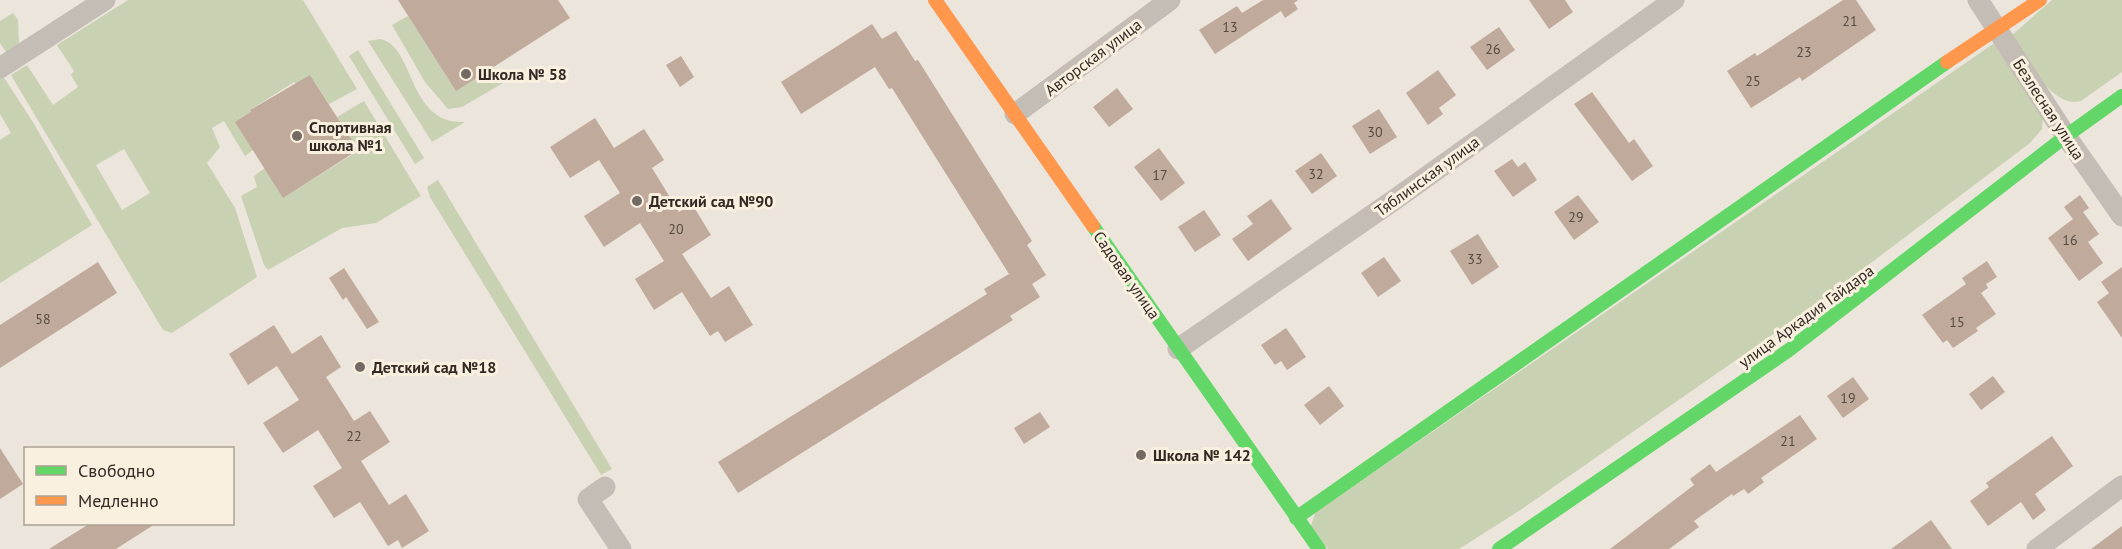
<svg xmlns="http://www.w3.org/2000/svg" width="2122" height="549" font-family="'PT Sans',sans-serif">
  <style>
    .green { fill: #c9d1b3; fill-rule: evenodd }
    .building { fill: #c0aa9b }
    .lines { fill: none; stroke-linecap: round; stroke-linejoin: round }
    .street { stroke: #c3bdb5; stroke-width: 21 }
    .fast { stroke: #63d668; stroke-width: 14 }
    .slow { stroke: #ff974d; stroke-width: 14 }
    .poi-dot { fill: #736b63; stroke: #faf0e0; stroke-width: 2 }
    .labels { text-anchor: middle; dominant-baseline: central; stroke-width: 6; stroke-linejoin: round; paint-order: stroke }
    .number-label { font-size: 14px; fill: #564a41 }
    .street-label { font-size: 16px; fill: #332a23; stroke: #faf0e0 }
    .poi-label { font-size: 16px; font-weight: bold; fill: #332a23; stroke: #faf0e0; text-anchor: start }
  </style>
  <rect width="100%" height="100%" fill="#ebe5db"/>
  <path class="green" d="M 128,0 L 303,0 L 357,89 L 329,104 L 310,75 L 296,84 L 294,82 L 250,110 L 253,150 L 245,156 L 224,121 L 212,128 L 220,147 L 207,163 L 235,208 L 257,277 L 172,333 L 163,330 L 11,75 L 27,65 L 53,105 L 78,87 L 71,75 L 74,71 L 57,45 ZM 124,149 L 150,193 L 122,210 L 96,165 Z
    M 2052,0 L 2122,0 L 2122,72 L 2081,101 C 2051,109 2027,58 2011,36 Z
    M 13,13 L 18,20 L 19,44 L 8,55 L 0,43 L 0,21 Z
    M 408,16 L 456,90 L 493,67 L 503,83 L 462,107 L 448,109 L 425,82 L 392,25 Z
    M 380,39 C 415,45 407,125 465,122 L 432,142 L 368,41 Z
    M 1993,44 L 2002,48 L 2043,117 L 2042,129 L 2030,143 L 1811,308 L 1522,509 L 1459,549 L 1328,549 L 1311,526 L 1315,513 Z
    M 358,50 L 424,158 L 415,164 L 349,56 Z
    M 3,76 L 34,124 L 92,225 L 0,283 L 0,140 L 11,133 L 0,114 L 0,78 Z
    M 364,101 L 421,196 L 376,223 L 342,228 L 268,270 L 264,265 L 241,196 L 257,187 L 254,176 L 265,168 L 284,197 L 358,151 L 337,117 Z
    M 438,180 L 612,469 L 601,475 L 430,197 L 427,187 Z"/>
  <path class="building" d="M 398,0 L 558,0 L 570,18 L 456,91 Z
    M 1263,0 L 1298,0 L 1294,3 L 1298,9 L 1285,18 L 1281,11 L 1215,54 L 1199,30 L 1237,6 L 1242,13 Z
    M 1529,0 L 1565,0 L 1573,12 L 1549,29 Z
    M 1843,0 L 1856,0 L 1876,30 L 1802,81 L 1800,77 L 1751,108 L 1727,71 L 1755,53 L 1757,56 Z
    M 872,24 L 882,39 L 896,31 L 915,61 L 918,60 L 1032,241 L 1027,245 L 1046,275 L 1032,284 L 1040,297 L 1010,316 L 1013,320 L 738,493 L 718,462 L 987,294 L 984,289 L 1009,274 L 892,88 L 889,89 L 875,67 L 801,114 L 781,82 Z
    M 1499,27 L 1515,50 L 1487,70 L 1470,47 Z
    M 681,56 L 694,77 L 680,87 L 666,65 Z
    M 1438,70 L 1456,95 L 1439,108 L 1443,114 L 1428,125 L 1406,93 Z
    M 310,75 L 358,150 L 283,198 L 235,122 L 251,112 L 250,110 Z
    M 1117,88 L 1133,109 L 1109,127 L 1093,107 Z
    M 1592,92 L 1629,143 L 1634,139 L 1653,166 L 1632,181 L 1574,104 Z
    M 1379,109 L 1397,137 L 1370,154 L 1352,126 Z
    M 595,118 L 614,148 L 644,129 L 664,160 L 652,168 L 679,212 L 692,204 L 711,235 L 682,254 L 711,298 L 729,286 L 753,325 L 725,342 L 718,331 L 710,336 L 682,292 L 654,310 L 635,279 L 664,261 L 640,223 L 604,247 L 584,216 L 620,193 L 599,160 L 570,178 L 550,147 Z
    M 1159,148 L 1185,183 L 1161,201 L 1134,167 Z
    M 1321,153 L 1337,176 L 1312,194 L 1295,171 Z
    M 1512,159 L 1518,167 L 1525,162 L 1537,180 L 1513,197 L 1494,171 Z
    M 1578,195 L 1599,222 L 1574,240 L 1554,212 Z
    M 2080,195 L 2089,208 L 2083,212 L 2099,234 L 2088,242 L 2103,263 L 2079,281 L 2048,238 L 2073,219 L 2064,207 Z
    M 1271,199 L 1292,229 L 1248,261 L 1232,239 L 1253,224 L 1247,216 Z
    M 1204,210 L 1221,235 L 1195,252 L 1178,227 Z
    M 1478,234 L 1499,267 L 1472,285 L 1450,251 Z
    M 1384,257 L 1401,281 L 1378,297 L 1361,273 Z
    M 1987,261 L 1997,277 L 1986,284 L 1988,288 L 1981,293 L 1996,314 L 1976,328 L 1978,331 L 1953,348 L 1947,340 L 1943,343 L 1922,315 L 1966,284 L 1962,278 Z
    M 98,262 L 117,293 L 0,368 L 0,325 Z
    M 2122,267 L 2122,338 L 2097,302 L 2109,293 L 2101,282 Z
    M 344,268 L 379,322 L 367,329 L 346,297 L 343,300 L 329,278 Z
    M 274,325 L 292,354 L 321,335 L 341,367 L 326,377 L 354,421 L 370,411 L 390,442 L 361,461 L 389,505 L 406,494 L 429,531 L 402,548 L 398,540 L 388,546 L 360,502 L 334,518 L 313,486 L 342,468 L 318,430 L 283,453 L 263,423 L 299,400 L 277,366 L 248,385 L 229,354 Z
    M 1286,328 L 1306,357 L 1287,370 L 1281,361 L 1275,365 L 1261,345 Z
    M 1993,376 L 2005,392 L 1981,410 L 1969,394 Z
    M 1853,377 L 1869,399 L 1843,418 L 1827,396 Z
    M 1329,386 L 1344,406 L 1320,425 L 1304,405 Z
    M 1040,412 L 1050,427 L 1024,444 L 1014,428 Z
    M 1800,415 L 1817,439 L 1761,478 L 1764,482 L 1748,494 L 1744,489 L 1733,496 L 1732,494 L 1694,521 L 1699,527 L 1669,549 L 1610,549 L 1694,485 L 1690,479 L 1710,464 L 1716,472 Z
    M 2052,436 L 2073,466 L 2035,494 L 2046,510 L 2033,520 L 2021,502 L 1988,526 L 1970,501 L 1989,487 L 1986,483 Z
    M 0,448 L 23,484 L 0,499 Z
    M 1931,520 L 1952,549 L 1891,549 Z
    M 89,524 L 155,524 L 116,549 L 49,549 Z
    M 2122,526 L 2122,549 L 2091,549 Z"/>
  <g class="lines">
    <path class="street" d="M 1978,0 L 2066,136 L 2122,216
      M 0,68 L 105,0
      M 1015,114 L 1170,0
      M 1178,349 L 1397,198 L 1674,0
      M 605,487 L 588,499 L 621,549
      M 2037,549 L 2122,486"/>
    <path class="fast" d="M 1093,226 L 1319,549
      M 1296,518 L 1947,62
      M 1499,549 L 1789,350 L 2066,136 L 2122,96"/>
    <path class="slow" d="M 935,0 L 1093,226
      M 1947,62 L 2040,0"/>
  </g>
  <g class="poi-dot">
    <circle cx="466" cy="74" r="6"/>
    <circle cx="297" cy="136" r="6"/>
    <circle cx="637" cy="201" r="6"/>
    <circle cx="360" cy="367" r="6"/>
    <circle cx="1141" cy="455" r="6"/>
  </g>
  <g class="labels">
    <g class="number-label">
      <text x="1850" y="21">21</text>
      <text x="1230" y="27">13</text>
      <text x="1493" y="49">26</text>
      <text x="1804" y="52">23</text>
      <text x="1753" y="81">25</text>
      <text x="1375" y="132">30</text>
      <text x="1316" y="174">32</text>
      <text x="1160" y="175">17</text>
      <text x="1576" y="217">29</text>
      <text x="676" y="229">20</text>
      <text x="2070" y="240">16</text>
      <text x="1475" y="259">33</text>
      <text x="43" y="319">58</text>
      <text x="1957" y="322">15</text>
      <text x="1848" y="398">19</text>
      <text x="354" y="436">22</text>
      <text x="1788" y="441">21</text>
    </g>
    <g class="street-label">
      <text transform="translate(1093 57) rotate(-37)">Авторская улица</text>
      <text transform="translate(2049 109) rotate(57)">Безлесная улица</text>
      <text transform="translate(1427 176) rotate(-36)">Тяблинская улица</text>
      <text transform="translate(1127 275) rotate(55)">Садовая улица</text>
      <text transform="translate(1806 316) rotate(-36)">улица Аркадия Гайдара</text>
    </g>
    <g class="poi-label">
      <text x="478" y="74">Школа № 58</text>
      <text x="309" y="127">Спортивная<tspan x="309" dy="18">школа №1</tspan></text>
      <text x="649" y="201">Детский сад №90</text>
      <text x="372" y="367">Детский сад №18</text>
      <text x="1153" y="455">Школа № 142</text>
    </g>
  </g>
  <rect x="24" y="447" width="210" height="78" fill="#faf0e0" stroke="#aaa194" stroke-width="1.5"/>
  <rect x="36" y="466" width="30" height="9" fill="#63d668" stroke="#aaa194" stroke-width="1.5"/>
  <text x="78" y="477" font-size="18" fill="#332a23">Свободно</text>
  <rect x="36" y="496" width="30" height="9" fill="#ff974d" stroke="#aaa194" stroke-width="1.5"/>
  <text x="78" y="507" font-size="18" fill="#332a23">Медленно</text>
</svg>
